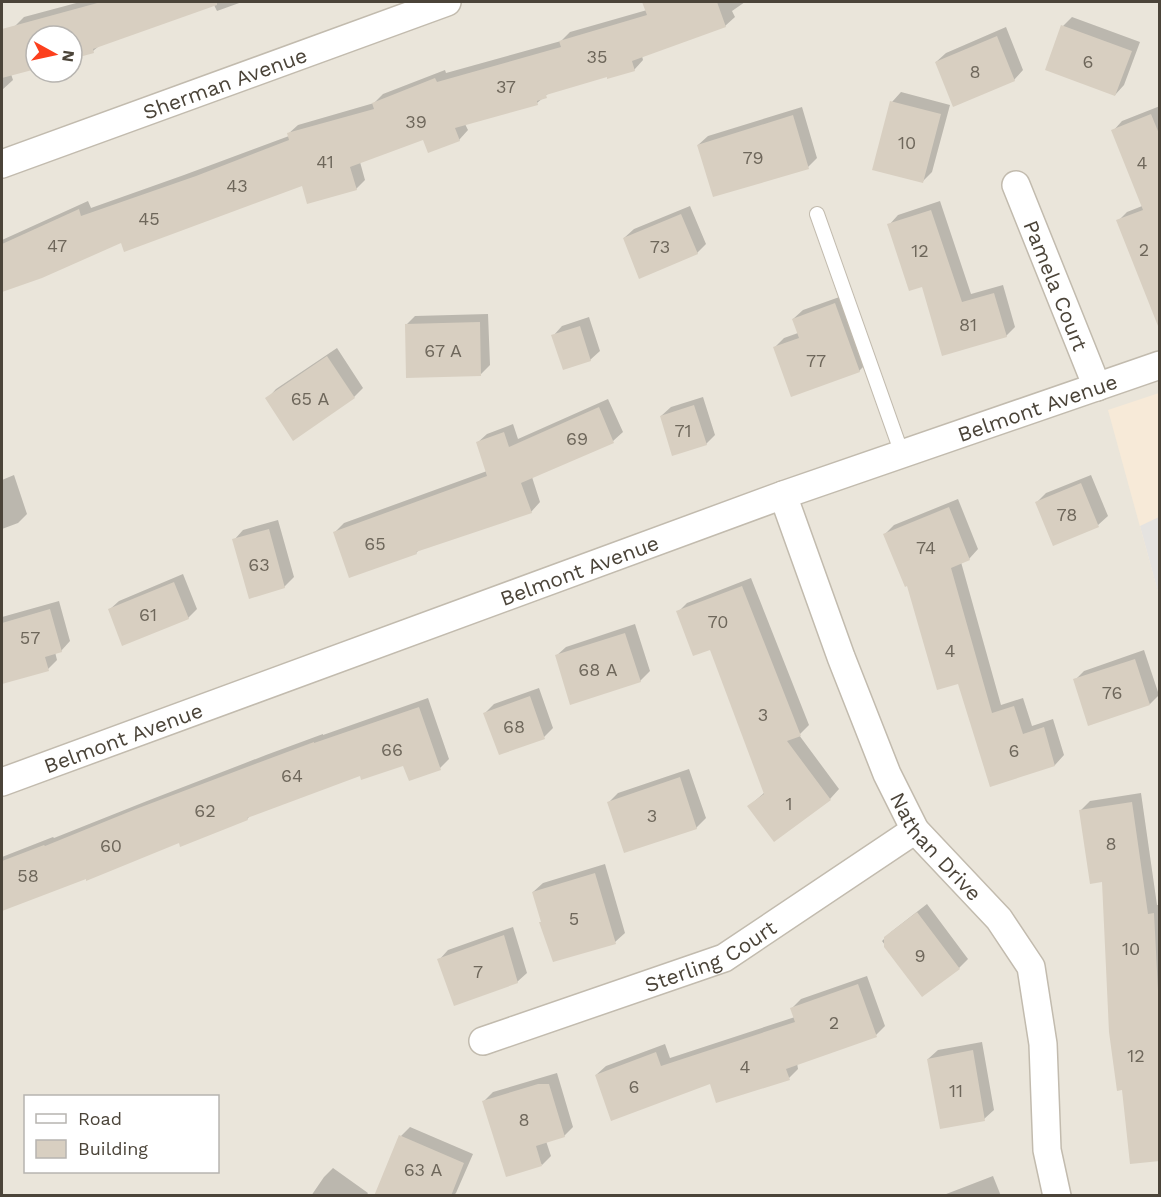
<svg xmlns="http://www.w3.org/2000/svg" width="1161" height="1197" font-family="'Work Sans',sans-serif">
  <style>
    .residential { fill: #eae5da; fill-rule: evenodd }
    .commercial { fill: #f7ead8 }
    .parking { fill: #e5e3e0 }
    .shadow { fill: #0003 }
    .building { fill: #d8cfc1 }
    .lines { fill: none; stroke-linecap: round; stroke-linejoin: round }
    .lane-casing { stroke: #c2bbae; stroke-width: 16 }
    .street-casing { stroke: #c2bbae; stroke-width: 30 }
    .lane { stroke: #fff; stroke-width: 14 }
    .street { stroke: #fff; stroke-width: 27 }
    .labels { text-anchor: middle; dominant-baseline: central; stroke-width: 4.5; stroke-linejoin: round; paint-order: stroke }
    .number-label { font-size: 18px; fill: #6e675b }
    .street-label { font-size: 21px; fill: #4b4439; stroke: #fff }
  </style>
  <rect width="100%" height="100%" fill="#f6f3ec"/>
  <path class="residential" d="M 2,2 L 1159,2 L 1159,1195 L 2,1195 ZM 36,36 L 72,36 L 72,72 L 36,72 ZM 26,1096 L 218,1096 L 218,1172 L 26,1172 Z"/>
  <path class="commercial" d="M 1159,393 L 1159,596 L 1108,410 Z"/>
  <path class="parking" d="M 1159,517 L 1159,596 L 1140,526 Z"/>
  <path class="shadow" d="M 80,2 L 242,2 L 217,11 L 214,5 L 99,46 L 93,51 L 72,57 L 72,36 L 36,36 L 36,67 L 11,74 L 13,80 L 2,90 L 2,35 L 16,30 L 15,26 L 24,17 Z
    M 650,2 L 745,2 L 732,11 L 735,17 L 725,26 L 642,56 L 643,60 L 634,70 L 608,75 L 550,92 L 537,103 L 465,124 L 468,130 L 459,140 L 423,138 L 360,162 L 365,180 L 356,189 L 303,184 L 122,241 L 41,277 L 2,291 L 2,240 L 88,201 L 91,208 L 184,175 L 289,136 L 288,134 L 298,125 L 374,103 L 383,94 L 445,70 L 446,73 L 561,41 L 570,32 L 647,10 L 646,6 Z
    M 1072,17 L 1140,42 L 1124,85 L 1115,95 L 1063,26 Z
    M 1006,27 L 1023,70 L 1014,80 L 936,62 L 946,53 Z
    M 901,92 L 950,105 L 932,172 L 923,181 L 892,102 Z
    M 1160,106 L 1160,187 L 1113,131 L 1122,121 Z
    M 802,107 L 817,158 L 808,167 L 698,145 L 708,136 Z
    M 1160,199 L 1143,283 L 1118,221 L 1127,212 Z
    M 940,201 L 971,294 L 1003,285 L 1015,327 L 1006,336 L 923,285 L 889,225 L 898,215 Z
    M 690,206 L 706,244 L 697,253 L 624,238 L 634,229 Z
    M 845,295 L 868,362 L 859,371 L 775,347 L 784,338 L 798,333 L 793,319 L 803,310 Z
    M 488,314 L 490,365 L 481,374 L 406,325 L 415,316 Z
    M 589,317 L 600,351 L 590,360 L 553,336 L 562,326 Z
    M 337,348 L 363,388 L 354,397 L 267,399 L 276,389 Z
    M 703,397 L 715,435 L 706,444 L 661,416 L 671,407 Z
    M 608,399 L 623,432 L 613,441 L 532,477 L 540,502 L 531,512 L 420,549 L 416,553 L 335,532 L 344,523 L 487,471 L 477,443 L 487,434 L 513,424 L 518,439 Z
    M 14,475 L 27,514 L 18,523 L 2,529 L 2,480 Z
    M 1091,475 L 1108,516 L 1098,525 L 1054,544 L 1037,502 L 1046,493 Z
    M 958,499 L 978,549 L 969,559 L 961,562 L 1001,705 L 1023,698 L 1032,726 L 1053,719 L 1064,755 L 1055,765 L 991,785 L 959,682 L 885,534 L 894,525 Z
    M 278,520 L 294,577 L 284,587 L 234,540 L 243,530 Z
    M 183,574 L 197,609 L 188,618 L 109,610 L 119,601 Z
    M 751,578 L 809,725 L 799,735 L 839,789 L 830,799 L 749,806 L 765,792 L 711,648 L 678,612 L 687,603 Z
    M 59,601 L 70,641 L 61,651 L 55,652 L 57,660 L 48,669 L 2,682 L 2,617 Z
    M 635,624 L 650,671 L 640,681 L 556,656 L 566,647 Z
    M 1144,650 L 1159,695 L 1150,704 L 1075,680 L 1084,671 Z
    M 539,688 L 553,728 L 544,737 L 485,713 L 494,704 Z
    M 428,698 L 449,759 L 440,768 L 404,764 L 361,774 L 252,814 L 247,819 L 180,841 L 2,909 L 2,857 L 53,837 L 54,838 L 147,801 L 266,755 L 323,734 L 323,735 Z
    M 689,769 L 706,818 L 696,828 L 609,802 L 618,793 Z
    M 1141,793 L 1157,905 L 1160,905 L 1160,1159 L 1104,880 L 1081,810 L 1090,801 Z
    M 605,864 L 625,933 L 615,942 L 542,921 L 533,892 L 543,883 Z
    M 927,904 L 968,959 L 959,968 L 923,995 L 882,941 L 891,932 Z
    M 513,927 L 527,973 L 517,982 L 439,960 L 448,950 Z
    M 867,976 L 885,1026 L 876,1035 L 797,1063 L 798,1069 L 789,1078 L 711,1082 L 596,1075 L 606,1066 L 665,1044 L 670,1058 L 795,1017 L 792,1008 L 801,999 Z
    M 982,1042 L 994,1110 L 984,1119 L 928,1059 L 938,1050 Z
    M 557,1073 L 573,1127 L 564,1136 L 546,1141 L 551,1156 L 542,1165 L 484,1101 L 493,1092 Z
    M 410,1127 L 473,1154 L 456,1193 L 453,1196 L 432,1196 L 401,1136 Z
    M 333,1168 L 368,1193 L 366,1196 L 311,1196 L 324,1177 Z
    M 993,1176 L 1001,1196 L 941,1196 Z"/>
  <path class="building" d="M 101,2 L 217,2 L 217,5 L 93,49 L 94,53 L 72,59 L 72,36 L 36,36 L 36,69 L 2,78 L 2,29 Z
    M 642,2 L 717,2 L 726,27 L 632,61 L 635,71 L 607,79 L 607,77 L 546,95 L 547,98 L 537,101 L 538,105 L 455,128 L 460,141 L 428,153 L 423,140 L 350,167 L 357,190 L 307,204 L 302,186 L 124,252 L 121,243 L 42,278 L 2,292 L 2,244 L 79,209 L 81,216 L 196,176 L 289,140 L 287,133 L 374,109 L 372,103 L 435,78 L 437,82 L 561,47 L 559,41 L 647,15 Z
    M 1061,25 L 1132,51 L 1115,96 L 1045,70 Z
    M 997,36 L 1015,81 L 953,107 L 935,62 Z
    M 890,101 L 941,114 L 923,183 L 872,170 Z
    M 1151,114 L 1160,136 L 1160,325 L 1158,326 L 1116,220 L 1143,210 L 1111,130 Z
    M 793,115 L 809,169 L 713,197 L 697,145 Z
    M 931,210 L 962,302 L 994,293 L 1007,337 L 942,356 L 922,287 L 909,291 L 887,224 Z
    M 681,214 L 698,254 L 639,279 L 623,238 Z
    M 835,303 L 860,372 L 791,397 L 773,347 L 799,338 L 792,319 Z
    M 480,322 L 481,376 L 406,378 L 405,324 Z
    M 580,326 L 591,361 L 563,370 L 551,335 Z
    M 327,356 L 355,398 L 293,441 L 265,398 Z
    M 694,405 L 707,445 L 672,456 L 660,416 Z
    M 599,407 L 614,443 L 521,483 L 532,513 L 416,552 L 417,554 L 349,578 L 333,532 L 487,476 L 476,442 L 504,432 L 509,447 Z
    M 1081,483 L 1099,527 L 1053,546 L 1035,502 Z
    M 949,507 L 970,560 L 951,568 L 992,713 L 1014,706 L 1023,734 L 1044,727 L 1055,766 L 990,787 L 958,684 L 937,690 L 907,586 L 905,587 L 883,534 Z
    M 269,529 L 285,588 L 249,599 L 232,539 Z
    M 174,582 L 189,619 L 122,646 L 108,609 Z
    M 742,586 L 801,736 L 787,741 L 831,800 L 774,842 L 747,806 L 764,794 L 710,650 L 693,656 L 676,611 Z
    M 50,609 L 62,652 L 45,657 L 49,671 L 2,684 L 2,623 Z
    M 625,633 L 641,682 L 570,705 L 555,655 Z
    M 1135,659 L 1150,705 L 1088,726 L 1073,679 Z
    M 530,696 L 545,739 L 499,755 L 483,713 Z
    M 419,707 L 441,770 L 409,781 L 403,766 L 361,780 L 360,776 L 247,818 L 248,820 L 180,847 L 179,843 L 86,881 L 86,879 L 2,911 L 2,861 L 44,845 L 45,846 L 136,809 L 255,764 L 314,742 L 314,743 Z
    M 680,777 L 697,829 L 624,853 L 607,802 Z
    M 1132,802 L 1148,914 L 1154,913 L 1160,1029 L 1160,1161 L 1130,1164 L 1122,1090 L 1117,1091 L 1109,1032 L 1102,882 L 1090,884 L 1079,810 Z
    M 595,873 L 616,944 L 553,962 L 539,922 L 541,922 L 532,892 Z
    M 917,912 L 960,969 L 922,997 L 884,947 L 884,937 Z
    M 504,935 L 518,983 L 454,1006 L 437,959 Z
    M 858,984 L 877,1037 L 786,1069 L 790,1080 L 716,1103 L 710,1084 L 611,1121 L 595,1075 L 656,1052 L 661,1066 L 795,1022 L 790,1008 Z
    M 973,1050 L 985,1121 L 940,1129 L 927,1059 Z
    M 538,1084 L 549,1084 L 565,1137 L 536,1146 L 542,1166 L 506,1177 L 482,1101 Z
    M 399,1135 L 464,1163 L 451,1196 L 374,1196 Z"/>
  <g class="lines">
    <defs>
      <path id="lane" d="M 817,214 L 902,454"/>
      <g id="street">
        <path id="s1" d="M 2,164 L 447,2"/>
        <path id="s2" d="M 1016,185 L 1097,387"/>
        <path id="s3" d="M 783,495 L 841,657 L 887,774 L 915,830 L 999,919 L 1031,967 L 1043,1044 L 1047,1150 L 1057,1196"/>
        <path id="s4" d="M 2,782 L 783,495 L 1160,365"/>
        <path id="s5" d="M 483,1041 L 724,958 L 915,830"/>
      </g>
    </defs>
    <use href="#lane" class="lane-casing"/>
    <use href="#street" class="street-casing"/>
    <use href="#lane" class="lane"/>
    <use href="#street" class="street"/>
  </g>
  <g class="labels">
    <g class="number-label">
      <text x="597" y="56">35</text>
      <text x="1088" y="61">6</text>
      <text x="975" y="71">8</text>
      <text x="506" y="86">37</text>
      <text x="416" y="121">39</text>
      <text x="907" y="142">10</text>
      <text x="753" y="157">79</text>
      <text x="325" y="161">41</text>
      <text x="1142" y="162">4</text>
      <text x="237" y="185">43</text>
      <text x="149" y="218">45</text>
      <text x="57" y="245">47</text>
      <text x="660" y="246">73</text>
      <text x="1144" y="249">2</text>
      <text x="920" y="250">12</text>
      <text x="968" y="324">81</text>
      <text x="443" y="350">67 A</text>
      <text x="816" y="360">77</text>
      <text x="310" y="398">65 A</text>
      <text x="683" y="430">71</text>
      <text x="577" y="438">69</text>
      <text x="1067" y="514">78</text>
      <text x="375" y="543">65</text>
      <text x="926" y="547">74</text>
      <text x="259" y="564">63</text>
      <text x="148" y="614">61</text>
      <text x="718" y="621">70</text>
      <text x="30" y="637">57</text>
      <text x="950" y="650">4</text>
      <text x="598" y="669">68 A</text>
      <text x="1112" y="692">76</text>
      <text x="763" y="714">3</text>
      <text x="514" y="726">68</text>
      <text x="392" y="749">66</text>
      <text x="1014" y="750">6</text>
      <text x="292" y="775">64</text>
      <text x="789" y="803">1</text>
      <text x="205" y="810">62</text>
      <text x="652" y="815">3</text>
      <text x="1111" y="843">8</text>
      <text x="111" y="845">60</text>
      <text x="28" y="875">58</text>
      <text x="574" y="918">5</text>
      <text x="1131" y="948">10</text>
      <text x="920" y="955">9</text>
      <text x="478" y="971">7</text>
      <text x="834" y="1022">2</text>
      <text x="1136" y="1055">12</text>
      <text x="745" y="1066">4</text>
      <text x="634" y="1086">6</text>
      <text x="956" y="1090">11</text>
      <text x="524" y="1119">8</text>
      <text x="423" y="1169">63 A</text>
    </g>
    <g class="street-label">
      <text stroke="none"><textPath href="#s1" startOffset="237">Sherman Avenue</textPath></text>
      <text stroke="none"><textPath href="#s2" startOffset="108">Pamela Court</textPath></text>
      <text stroke="none"><textPath href="#s4" startOffset="1101">Belmont Avenue</textPath></text>
      <text stroke="none"><textPath href="#s4" startOffset="615">Belmont Avenue</textPath></text>
      <text stroke="none"><textPath href="#s4" startOffset="129">Belmont Avenue</textPath></text>
      <text stroke="none"><textPath href="#s3" startOffset="386">Nathan Drive</textPath></text>
      <text stroke="none"><textPath href="#s5" startOffset="243">Sterling Court</textPath></text>
    </g>
  </g>
  <rect width="1161" height="1197" fill="none" stroke="#4b4439" stroke-width="6"/>
  <rect x="24" y="1095" width="195" height="78" fill="#ffffff" stroke="#b7b4b0" stroke-width="1.5"/>
  <rect x="36" y="1114" width="30" height="9" fill="#ffffff" stroke="#b7b4b0" stroke-width="1.5"/>
  <text x="78" y="1125" font-size="18" fill="#4b4439">Road</text>
  <rect x="36" y="1140" width="30" height="18" fill="#d8cfc1" stroke="#b7b4b0" stroke-width="1.5"/>
  <text x="78" y="1155" font-size="18" fill="#4b4439">Building</text>
  <g transform="translate(54 54) rotate(98)"><circle r="28" fill="#ffffff" stroke="#b7b4b0" stroke-width="1.5"/>
  <path d="M0-4.5L10 22L0 15L-10 22Z" fill="#fc3f1d"/>
  <text y="-9" font-size="16" font-weight="bold" text-anchor="middle" fill="#4b4439">N</text>
  </g>
</svg>
